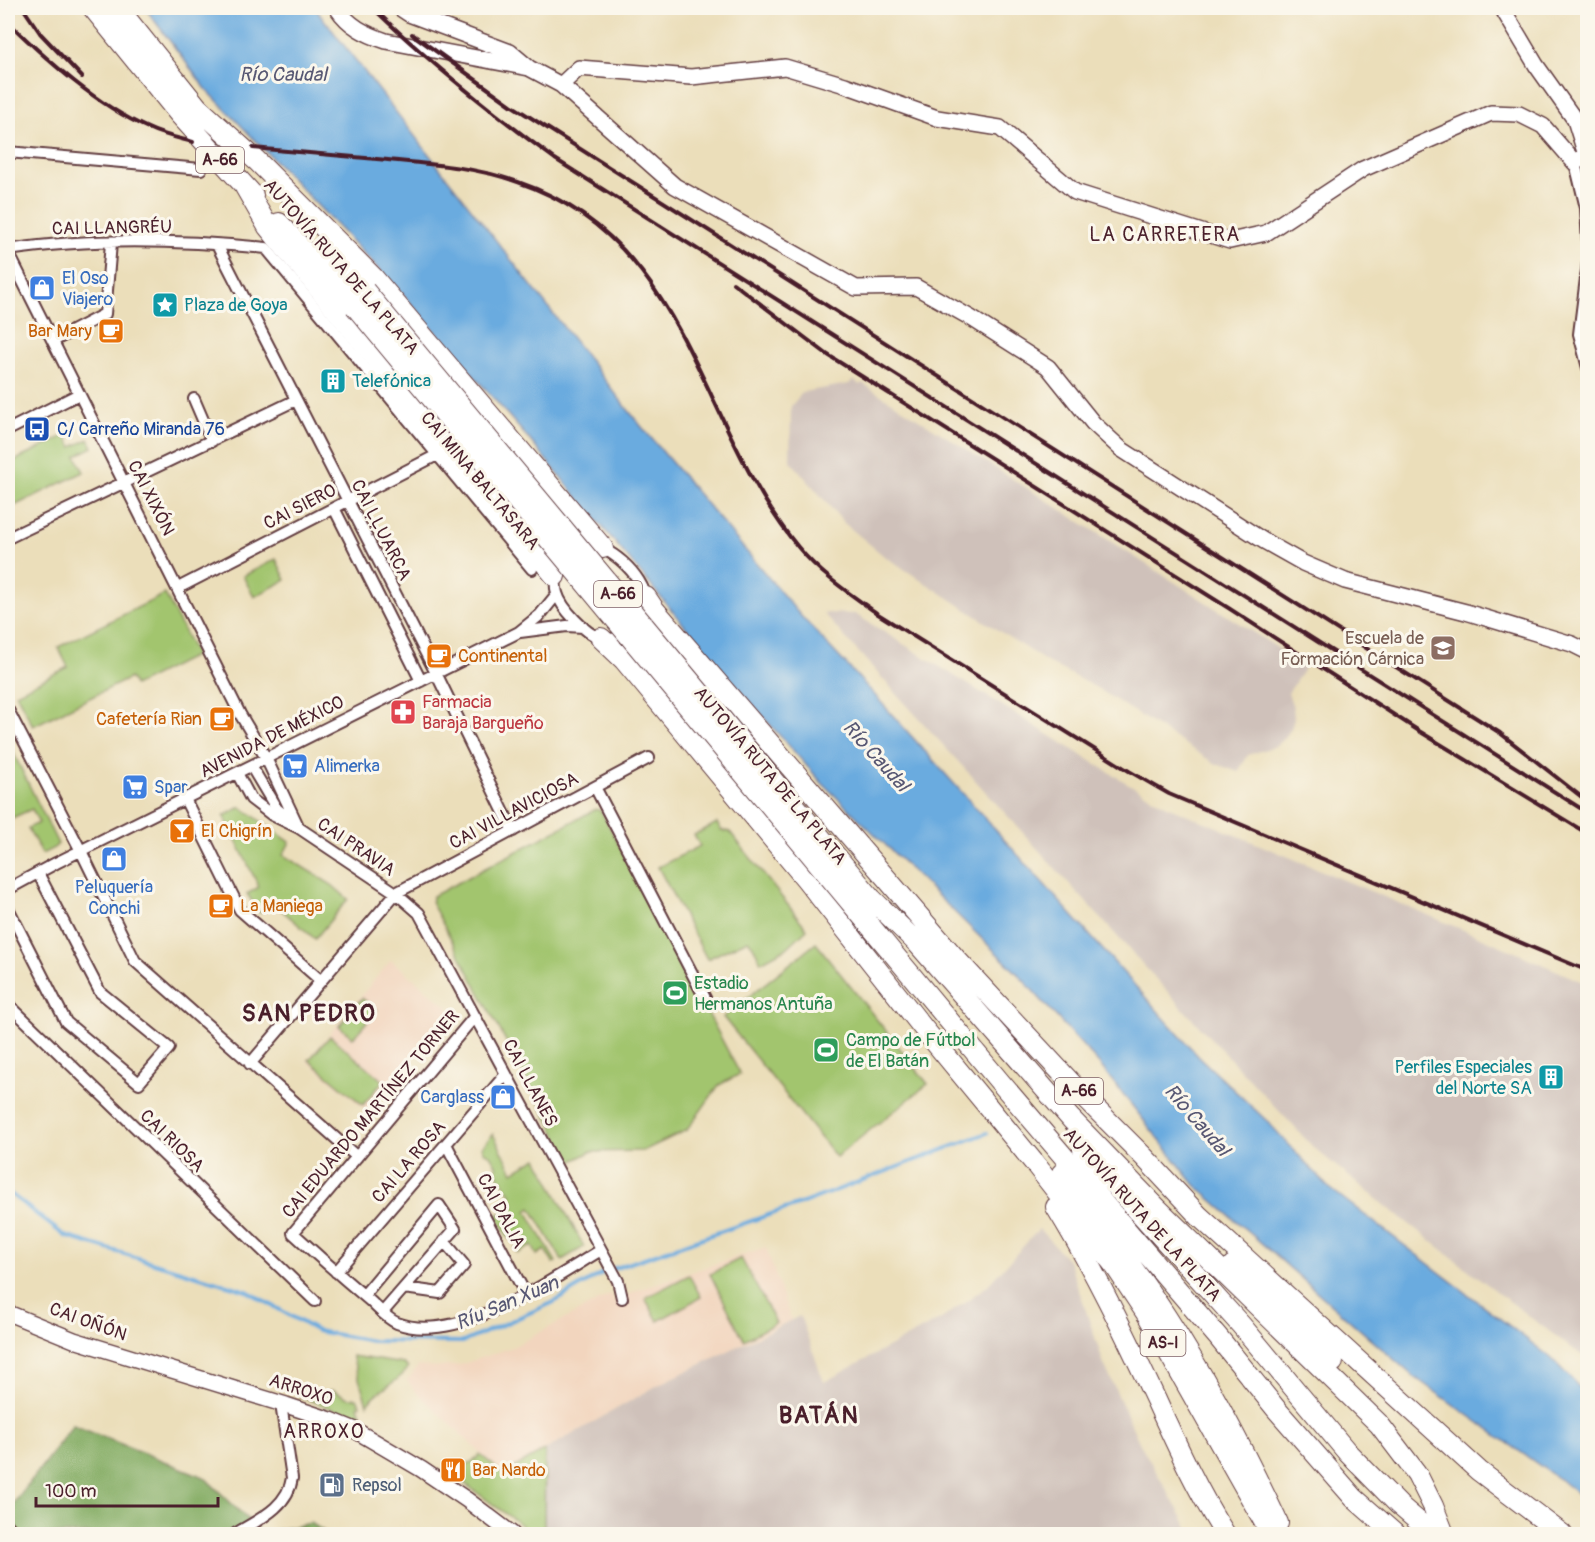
<svg xmlns="http://www.w3.org/2000/svg" width="1595" height="1542" font-family="Pangolin,sans-serif">
  <style>
    .built { fill: #f2d5be }
    .industrial { fill: #cfc1ba }
    .green { fill: #a2c56e; stroke: #76724c; stroke-width: 1.5 }
    .forest { fill: #81aa61; stroke: #666446; stroke-width: 1.5 }
    .water { fill: #6babdf; stroke: #5a6585; stroke-width: 1.5 }
    .lines { fill: none; stroke-linecap: round; stroke-linejoin: round }
    .stream { stroke: #6babdf; stroke-width: 4 }
    .street-casing { stroke: #623c40; stroke-width: 14 }
    .secondary-casing { stroke: #623c40; stroke-width: 18 }
    .highway-casing { stroke: #623c40; stroke-width: 22 }
    .street { stroke: #fff; stroke-width: 10 }
    .secondary { stroke: #fff; stroke-width: 15 }
    .highway { stroke: #fff; stroke-width: 20 }
    .rail { stroke: #4a1f2b; stroke-width: 4 }
    .highway-bridge-casing { stroke: #623c40; stroke-width: 22; stroke-linecap: butt }
    .highway-bridge { stroke: #fff; stroke-width: 20 }
    .labels { text-anchor: middle; dominant-baseline: central; stroke-width: 6; stroke-linejoin: round; paint-order: stroke }
    .shield { fill: #fbf7ec; stroke: #7f6065; stroke-width: 1.5 }
    .shield-label { font-size: 16px; font-weight: bold; fill: #4a1f2b }
    .street-label { font-size: 18px; fill: #4a1f2b; stroke: #fbf7ec }
    .shop-label { font-size: 18px; fill: #366cbe; stroke: #fbf7ec; text-anchor: start }
    .culture-label { font-size: 18px; fill: #0d838f; stroke: #fbf7ec; text-anchor: start }
    .food-label { font-size: 18px; fill: #c56008; stroke: #fbf7ec; text-anchor: start }
    .transit-label { font-size: 18px; fill: #164399; stroke: #fbf7ec; text-anchor: start }
    .education-label { font-size: 18px; fill: #785e54; stroke: #fbf7ec; text-anchor: end }
    .health-label { font-size: 18px; fill: #be3a42; stroke: #fbf7ec; text-anchor: start }
    .leisure-label { font-size: 18px; fill: #27864d; stroke: #fbf7ec; text-anchor: start }
    .service-label { font-size: 18px; fill: #4e5e75; stroke: #fbf7ec; text-anchor: start }
    .water-label { font-size: 20px; font-style: italic; fill: #575773; stroke: #fbf7ec }
    .neighbourhood-label { font-size: 20px; letter-spacing: 1.5px; fill: #4a1f2b; stroke: #fbf7ec }
    .district-label { font-size: 24px; font-weight: bold; letter-spacing: 1.5px; fill: #4a1f2b; stroke: #fbf7ec }
  </style>
  <rect width="100%" height="100%" fill="#fbf7ec"/>
  <filter id="ink" filterUnits="userSpaceOnUse"><feTurbulence type="fractalNoise" baseFrequency=".0167" numOctaves="2"/><feDisplacementMap in="SourceGraphic" scale="12" xChannelSelector="R" yChannelSelector="G"/><feConvolveMatrix kernelMatrix="1 2 1 2 8 2 1 2 1" color-interpolation-filters="sRGB"/></filter>
  <filter id="wash" filterUnits="userSpaceOnUse"><feTurbulence type="fractalNoise" baseFrequency=".008" numOctaves="4" result="noise"/><feDisplacementMap in="SourceGraphic" scale="24" xChannelSelector="R" yChannelSelector="G"/><feGaussianBlur stdDeviation="1.35" result="paint"/><feColorMatrix in="noise" values="0 0 0 0 0 0 0 0 0 0 0 0 0 0 0 0 0 1.4 0 .05"/><feComposite in="paint" operator="in"/></filter>
  <g filter="url(#wash)">
    <rect width="100%" height="100%" fill="#ebdeba"/>
    <path class="built" d="M 391,960 L 451,1010 L 390,1082 L 391,1083 L 381,1095 L 366,1110 L 307,1061 Z
      M 766,1247 L 791,1320 L 658,1385 L 503,1474 L 414,1390 L 406,1379 L 409,1378 L 418,1366 L 438,1367 L 460,1365 L 513,1347 L 611,1294 L 615,1302 L 637,1290 Z"/>
    <path class="industrial" d="M 853,380 L 860,385 L 862,383 L 1306,666 L 1288,693 L 1293,707 L 1294,718 L 1291,729 L 1283,740 L 1276,746 L 1248,755 L 1238,772 L 1214,763 L 1097,688 L 1047,662 L 884,556 L 844,523 L 790,460 L 791,406 L 803,392 L 849,384 Z
      M 823,613 L 855,614 L 1120,779 L 1169,807 L 1485,939 L 1587,984 L 1587,1359 L 1527,1315 L 1378,1200 L 1314,1148 L 1187,1013 Z
      M 1039,1229 L 1069,1261 L 1104,1364 L 1139,1442 L 1192,1534 L 544,1534 L 545,1450 L 658,1385 L 800,1316 L 824,1382 L 943,1318 L 987,1286 Z"/>
    <path class="green" d="M 66,435 L 72,447 L 89,439 L 93,447 L 76,456 L 84,472 L 8,509 L 8,464 Z
      M 276,559 L 286,580 L 254,597 L 243,576 Z
      M 165,594 L 196,655 L 134,686 L 130,678 L 33,726 L 16,693 L 68,667 L 58,647 Z
      M 8,742 L 58,844 L 54,848 L 42,854 L 28,828 L 39,823 L 32,809 L 12,818 L 8,810 Z
      M 241,807 L 290,842 L 283,855 L 332,885 L 348,899 L 315,939 L 271,901 L 260,913 L 247,894 L 259,887 L 224,816 Z
      M 596,809 L 601,811 L 740,1074 L 719,1085 L 687,1130 L 643,1151 L 590,1152 L 571,1162 L 431,902 L 433,896 Z
      M 717,823 L 721,830 L 730,832 L 807,929 L 787,948 L 761,962 L 753,946 L 748,940 L 707,959 L 658,867 L 700,846 L 694,835 Z
      M 816,943 L 928,1084 L 836,1157 L 723,1017 Z
      M 362,998 L 377,1010 L 353,1038 L 339,1026 Z
      M 330,1036 L 383,1081 L 363,1105 L 309,1060 Z
      M 493,1134 L 513,1172 L 537,1158 L 584,1247 L 562,1260 L 531,1208 L 527,1211 L 556,1262 L 553,1263 L 545,1250 L 537,1255 L 532,1246 L 518,1253 L 515,1247 L 527,1241 L 525,1237 L 514,1240 L 512,1237 L 509,1239 L 496,1216 L 514,1205 L 511,1201 L 511,1194 L 496,1172 L 496,1165 L 490,1155 L 484,1152 L 482,1147 Z
      M 741,1258 L 776,1323 L 744,1340 L 710,1274 Z
      M 689,1275 L 701,1297 L 658,1321 L 645,1298 Z
      M 352,1356 L 404,1364 L 408,1368 C 401,1381 378,1389 367,1404 Z
      M 333,1390 L 348,1398 L 357,1398 L 360,1404 L 358,1406 L 365,1424 L 328,1407 L 299,1396 Z
      M 545,1450 L 544,1534 L 533,1534 L 456,1477 L 465,1464 L 472,1463 L 480,1454 L 503,1474 Z"/>
    <path class="forest" d="M 73,1425 L 204,1477 L 262,1533 L 311,1523 L 328,1534 L 8,1534 L 8,1511 Z"/>
    <path class="water" d="M 145,8 L 315,8 L 636,420 L 800,615 L 871,691 L 1199,1057 L 1267,1121 L 1327,1186 L 1550,1357 L 1587,1395 L 1587,1501 L 1563,1482 L 1413,1376 L 1195,1185 L 1100,1065 L 1016,972 L 822,783 L 724,673 L 527,437 L 406,298 L 206,89 Z"/>
    <g class="lines">
      <path class="stream" d="M 8,1192 L 65,1236 L 247,1291 L 317,1331 L 372,1341 L 463,1342 L 552,1303 L 604,1272 L 803,1203 L 987,1133"/>
    </g>
  </g>
  <g filter="url(#ink)">
    <g class="lines">
      <defs>
        <path id="street" d="M 8,152 L 201,169
          M 1575,163 L 1586,208 L 1588,243
          M 217,245 L 436,673 L 513,831
          M 8,250 C 92,237 182,240 266,248 L 532,569
          M 8,252 L 240,714 L 266,758 L 299,828
          M 1588,262 L 1579,334 L 1588,368
          M 53,341 L 105,314 L 111,243
          M 194,399 L 212,441
          M 8,430 L 79,394
          M 334,508 L 421,681
          M 8,538 L 296,400
          M 583,547 C 590,547 599,547 605,550 C 627,560 661,598 640,622 C 631,634 616,642 600,638 C 586,634 561,608 557,593 C 554,583 556,571 561,562 C 565,554 576,550 583,547 Z
          M 178,588 L 437,455
          M 520,632 L 567,626 L 583,627
          M 8,710 L 81,851 L 135,961 L 357,1157
          M 251,766 L 276,808 L 288,818
          M 237,773 L 251,799 L 272,815 L 299,828 L 396,893 L 419,913 L 618,1281 L 622,1298
          M 595,787 L 707,1002
          M 185,799 L 240,910 L 320,980
          M 8,889 L 56,863 L 519,632 L 540,615 L 557,594
          M 8,908 L 66,1022 L 139,1083 L 169,1048 L 100,992 L 38,873
          M 8,1004 L 315,1301
          M 475,1016 L 293,1233 C 318,1256 343,1278 369,1300 C 377,1307 387,1319 397,1323 C 457,1346 551,1280 601,1250
          M 250,1064 L 396,893 L 649,758
          M 446,1144 L 526,1295
          M 336,1272 L 506,1074
          M 404,1288 L 440,1293 L 464,1265 L 444,1241
          M 364,1295 L 439,1205 L 455,1229 L 383,1312
          M 8,1526 L 13,1531
          M 235,1534 C 258,1520 288,1507 292,1478 L 281,1404"/>
        <path id="secondary" d="M 337,8 C 349,26 365,34 386,41 L 529,68 L 561,85 L 675,186 L 856,288 L 916,287 L 971,318 L 1048,367 L 1093,423 L 1121,449 L 1264,541 L 1303,563 L 1345,581 L 1466,612 L 1572,644 L 1588,652
          M 400,8 L 409,14 L 510,52 L 529,68
          M 561,85 L 579,68 L 691,77 L 785,67 L 845,85 L 937,118 L 1000,128 L 1075,192 L 1230,241 L 1266,233 L 1363,169 L 1491,113 L 1519,114 L 1543,126 L 1575,163 L 1586,155 L 1575,120 L 1536,65 L 1502,8
          M 8,1313 L 74,1340 L 286,1405 L 331,1420 L 353,1429 L 421,1469 L 467,1500 L 512,1534"/>
        <path id="highway" d="M 93,8 L 179,114 L 253,195
          M 118,8 L 203,114
          M 195,105 L 257,161 L 373,277 L 603,548
          M 245,187 L 268,227 L 555,576
          M 279,223 L 355,306
          M 324,246 L 365,291
          M 646,597 L 654,609 L 956,959 L 1087,1100 L 1144,1157 L 1199,1216 L 1479,1471 L 1562,1534
          M 601,638 L 624,660 L 805,878 L 924,1029 L 1036,1165 L 1115,1266 L 1148,1316 L 1271,1534
          M 871,898 L 917,943 L 1071,1119 L 1157,1208 L 1379,1424 L 1417,1474 L 1433,1506 L 1444,1534
          M 857,910 L 1000,1082 L 1218,1337 L 1277,1410 L 1354,1498 L 1395,1534
          M 1083,1150 L 1241,1325 L 1348,1453 L 1399,1505 L 1433,1534
          M 1062,1173 C 1098,1221 1135,1268 1167,1318 C 1209,1383 1245,1453 1278,1523
          M 1056,1207 C 1094,1269 1125,1334 1156,1400 C 1177,1446 1198,1492 1225,1534
          M 1233,1265 L 1333,1362"/>
      </defs>
      <use href="#street" class="street-casing"/>
      <use href="#secondary" class="secondary-casing"/>
      <use href="#highway" class="highway-casing"/>
      <use href="#street" class="street"/>
      <use href="#secondary" class="secondary"/>
      <use href="#highway" class="highway"/>
      <path class="rail" d="M 23,8 L 40,33 L 82,77
        M 373,8 C 430,63 491,112 555,159 L 1588,813
        M 8,22 C 48,61 97,105 148,128 C 162,135 178,138 193,142
        M 412,34 L 511,105 L 1500,733 L 1588,802
        M 253,148 C 298,152 343,156 388,160 C 432,164 476,167 518,182 C 690,241 697,424 798,547 C 820,574 850,594 878,614 L 1129,771 L 1169,794 L 1588,971
        M 733,283 L 828,355 L 1230,609 L 1419,731 L 1588,834"/>
      <defs>
        <path id="highway-bridge" d="M 365,291 L 871,898
          M 355,306 L 857,910"/>
      </defs>
      <use href="#highway-bridge" class="highway-bridge-casing"/>
      <use href="#highway-bridge" class="highway-bridge"/>
    </g>
  </g>
  <defs>
    <symbol id="shop-square" viewBox="-11 -11 22 22"><rect x="-9" y="-9" width="18" height="18" rx="4" fill="#3f7fe0" stroke="#fbf7ec"/><path d="M-5-2.5h2.3a2.7 3.5 0 0 1 5.4 0H5L5.5 6h-11ZM-1.5-2.5h3a1.5 2.3 0 0 0-3 0Z" fill="#fff"/></symbol>
    <symbol id="sight-square" viewBox="-11 -11 22 22"><rect x="-9" y="-9" width="18" height="18" rx="4" fill="#0f9aa8" stroke="#fbf7ec"/><path d="M0-6L1.8-2.2L6-1.7L2.9 1.2L3.7 5.4L0 3.3L-3.7 5.4L-2.9 1.2L-6-1.7L-1.8-2.2Z" fill="#fff"/></symbol>
    <symbol id="cafe-square" viewBox="-11 -11 22 22"><rect x="-9" y="-9" width="18" height="18" rx="4" fill="#e8710a" stroke="#fbf7ec"/><path d="M-5.5-4.5H6V0H3Q3 3.5 0 3.5H-2.5Q-5.5 3.5-5.5 0ZM3-3.2v2h1.7v-2ZM-6 4.5H4V6H-6Z" fill="#fff"/></symbol>
    <symbol id="building-square" viewBox="-11 -11 22 22"><rect x="-9" y="-9" width="18" height="18" rx="4" fill="#0f9aa8" stroke="#fbf7ec"/><path d="M-4-6H4V6H1V3H-1V6H-4ZM-2.5-4.3h1.7v1.8h-1.7ZM.8-4.3h1.7v1.8H.8ZM-2.5-1h1.7V.8h-1.7ZM.8-1h1.7V.8H.8Z" fill="#fff"/></symbol>
    <symbol id="bus-square" viewBox="-11 -11 22 22"><rect x="-9" y="-9" width="18" height="18" rx="4" fill="#1a4fb4" stroke="#fbf7ec"/><path d="M-5-6H5V4H4V6H2V4H-2V6H-4V4H-5ZM-3.5-4V0h7V-4ZM-3.5 1.2v1.5H-2V1.2ZM2 1.2v1.5H3.5V1.2Z" fill="#fff"/></symbol>
    <symbol id="university-square" viewBox="-11 -11 22 22"><rect x="-9" y="-9" width="18" height="18" rx="4" fill="#8d6e63" stroke="#fbf7ec"/><path d="M0-5L7-2L0 1L-7-2ZM-4 1L0 2.5L4 1V4Q0 6-4 4Z" fill="#fff"/></symbol>
    <symbol id="pharmacy-square" viewBox="-11 -11 22 22"><rect x="-9" y="-9" width="18" height="18" rx="4" fill="#e0444e" stroke="#fbf7ec"/><path d="M-2-6h4v4h4v4h-4v4h-4v-4h-4v-4h4Z" fill="#fff"/></symbol>
    <symbol id="supermarket-square" viewBox="-11 -11 22 22"><rect x="-9" y="-9" width="18" height="18" rx="4" fill="#3f7fe0" stroke="#fbf7ec"/><path d="M-6-5.5h2.5l.6 2H6L4.5 2H-2.5L-4.4-4H-6ZM-1.5 3.2a1.3 1.3 0 1 0 .1 0ZM3 3.2a1.3 1.3 0 1 0 .1 0Z" fill="#fff"/></symbol>
    <symbol id="bar-square" viewBox="-11 -11 22 22"><rect x="-9" y="-9" width="18" height="18" rx="4" fill="#e8710a" stroke="#fbf7ec"/><path d="M-6-5H6L.8 .8V4.5H3.5V6h-7V4.5H-.8V.8Z" fill="#fff"/></symbol>
    <symbol id="stadium-square" viewBox="-11 -11 22 22"><rect x="-9" y="-9" width="18" height="18" rx="4" fill="#2e9e5b" stroke="#fbf7ec"/><path d="M0-5a6.5 5 0 1 0 0 10a6.5 5 0 1 0 0-10ZM-3.5-1.8h7v3.6h-7Z" fill="#fff"/></symbol>
    <symbol id="restaurant-square" viewBox="-11 -11 22 22"><rect x="-9" y="-9" width="18" height="18" rx="4" fill="#e8710a" stroke="#fbf7ec"/><path d="M-5-6h1v4h1v-4h1v4h1v-4h1v5L-1.5 .5V6h-2V.5L-5-1ZM5-6V6H3V1.5H1.5Q1.5-4 5-6Z" fill="#fff"/></symbol>
    <symbol id="fuel-square" viewBox="-11 -11 22 22"><rect x="-9" y="-9" width="18" height="18" rx="4" fill="#5c6f8a" stroke="#fbf7ec"/><path d="M-5.5-6h7V0h2V4h1.3V-2.5L3-4.5l.8-.8L6-3V5H2.5V1h-1V6h-7ZM-4.2-4.7v3.2H.2V-4.7Z" fill="#fff"/></symbol>
  </defs>
  <g fill-rule="evenodd">
    <use href="#shop-square" x="27" y="273" width="30" height="30"/>
    <use href="#sight-square" x="150" y="290" width="30" height="30"/>
    <use href="#cafe-square" x="96" y="316" width="30" height="30"/>
    <use href="#building-square" x="318" y="366" width="30" height="30"/>
    <use href="#bus-square" x="22" y="414" width="30" height="30"/>
    <use href="#university-square" x="1428" y="633" width="30" height="30"/>
    <use href="#cafe-square" x="424" y="641" width="30" height="30"/>
    <use href="#pharmacy-square" x="388" y="697" width="30" height="30"/>
    <use href="#cafe-square" x="207" y="704" width="30" height="30"/>
    <use href="#supermarket-square" x="280" y="751" width="30" height="30"/>
    <use href="#supermarket-square" x="120" y="772" width="30" height="30"/>
    <use href="#bar-square" x="167" y="816" width="30" height="30"/>
    <use href="#shop-square" x="99" y="844" width="30" height="30"/>
    <use href="#cafe-square" x="206" y="891" width="30" height="30"/>
    <use href="#stadium-square" x="660" y="978" width="30" height="30"/>
    <use href="#stadium-square" x="811" y="1035" width="30" height="30"/>
    <use href="#building-square" x="1536" y="1062" width="30" height="30"/>
    <use href="#shop-square" x="488" y="1082" width="30" height="30"/>
    <use href="#restaurant-square" x="438" y="1455" width="30" height="30"/>
    <use href="#fuel-square" x="317" y="1470" width="30" height="30"/>
  </g>
  <g class="labels">
    <g class="shield">
      <rect x="196" y="147" width="48" height="26" rx="4.5"/>
      <rect x="594" y="581" width="48" height="26" rx="4.5"/>
      <rect x="1055" y="1078" width="48" height="26" rx="4.5"/>
      <rect x="1140.5" y="1330" width="45" height="26" rx="4.5"/>
    </g>
    <g class="shield-label">
      <text x="220" y="160">A-66</text>
      <text x="618" y="594">A-66</text>
      <text x="1079" y="1091">A-66</text>
      <text x="1163" y="1343">AS-I</text>
    </g>
    <g class="street-label">
      <text transform="translate(112 228) rotate(-1)">CAI LLANGRÉU</text>
      <text transform="translate(341 267) rotate(49)">AUTOVÍA RUTA DE LA PLATA</text>
      <text transform="translate(480 481) rotate(50)">CAI MINA BALTASARA</text>
      <text transform="translate(151 498) rotate(63)">CAI XIXÓN</text>
      <text transform="translate(300 507) rotate(-27)">CAI SIERO</text>
      <text transform="translate(381 530) rotate(63)">CAI ḶḶUARCA</text>
      <text transform="translate(272 737) rotate(-27)">AVENIDA DE MÉXICO</text>
      <text transform="translate(770 776) rotate(50)">AUTOVÍA RUTA DE LA PLATA</text>
      <text transform="translate(514 811) rotate(-28)">CAI VILLAVICIOSA</text>
      <text transform="translate(356 847) rotate(34)">CAI PRAVIA</text>
      <text transform="translate(530 1083) rotate(62)">CAI LLANES</text>
      <text transform="translate(371 1114) rotate(-50)">CAI EDUARDO MARTÍNEZ TORNER</text>
      <text transform="translate(172 1141) rotate(44)">CAI RIOSA</text>
      <text transform="translate(409 1162) rotate(-49)">CAI LA ROSA</text>
      <text transform="translate(501 1211) rotate(62)">CAI DALIA</text>
      <text transform="translate(1142 1215) rotate(48)">AUTOVÍA RUTA DE LA PLATA</text>
      <text transform="translate(88 1322) rotate(20)">CAI OÑÓN</text>
      <text transform="translate(301 1390) rotate(18)">ARROXO</text>
    </g>
    <g class="shop-label">
      <text x="62" y="278">El Oso<tspan x="62" dy="21">Viajero</tspan></text>
      <text x="314" y="766">Alimerka</text>
      <text x="154" y="787">Spar</text>
      <text x="114" y="887" text-anchor="middle">Peluquería<tspan x="114" dy="21">Conchi</tspan></text>
      <text x="484" y="1097" text-anchor="end">Carglass</text>
    </g>
    <g class="culture-label">
      <text x="184" y="305">Plaza de Goya</text>
      <text x="352" y="381">Telefónica</text>
      <text x="1532" y="1067" text-anchor="end">Perfiles Especiales<tspan x="1532" dy="21">del Norte SA</tspan></text>
    </g>
    <g class="food-label">
      <text x="92" y="331" text-anchor="end">Bar Mary</text>
      <text x="458" y="656">Continental</text>
      <text x="202" y="719" text-anchor="end">Cafetería Rian</text>
      <text x="201" y="831">El Chigrín</text>
      <text x="240" y="906">La Maniega</text>
      <text x="472" y="1470">Bar Nardo</text>
    </g>
    <g class="transit-label">
      <text x="57" y="429">C/ Carreño Miranda 76</text>
    </g>
    <g class="education-label">
      <text x="1424" y="638">Escuela de<tspan x="1424" dy="21">Formación Cárnica</tspan></text>
    </g>
    <g class="health-label">
      <text x="422" y="702">Farmacia<tspan x="422" dy="21">Baraja Bargueño</tspan></text>
    </g>
    <g class="leisure-label">
      <text x="694" y="983">Estadio<tspan x="694" dy="21">Hermanos Antuña</tspan></text>
      <text x="846" y="1040">Campo de Fútbol<tspan x="846" dy="21">de El Batán</tspan></text>
    </g>
    <g class="service-label">
      <text x="352" y="1485">Repsol</text>
    </g>
    <g class="water-label">
      <text x="283" y="74">Río Caudal</text>
      <text transform="translate(876 756) rotate(48)">Río Caudal</text>
      <text transform="translate(1197 1120) rotate(49)">Río Caudal</text>
      <text transform="translate(507 1303) rotate(-23)">Ríu San Xuan</text>
    </g>
    <g class="neighbourhood-label">
      <text x="1165" y="234">LA CARRETERA</text>
      <text x="324" y="1431">ARROXO</text>
    </g>
    <g class="district-label">
      <text x="309" y="1013">SAN PEDRO</text>
      <text x="819" y="1415">BATÁN</text>
    </g>
  </g>
  <rect width="1595" height="1542" fill="none" stroke="#fbf7ec" stroke-width="30"/>
  <path d="M36 1497v9h182v-9" fill="none" stroke="#4a1f2b" stroke-width="3"/>
  <text x="45" y="1497" font-size="18" fill="#4a1f2b" stroke="#fbf7ec" stroke-width="4.5" paint-order="stroke">100 m</text>
</svg>
